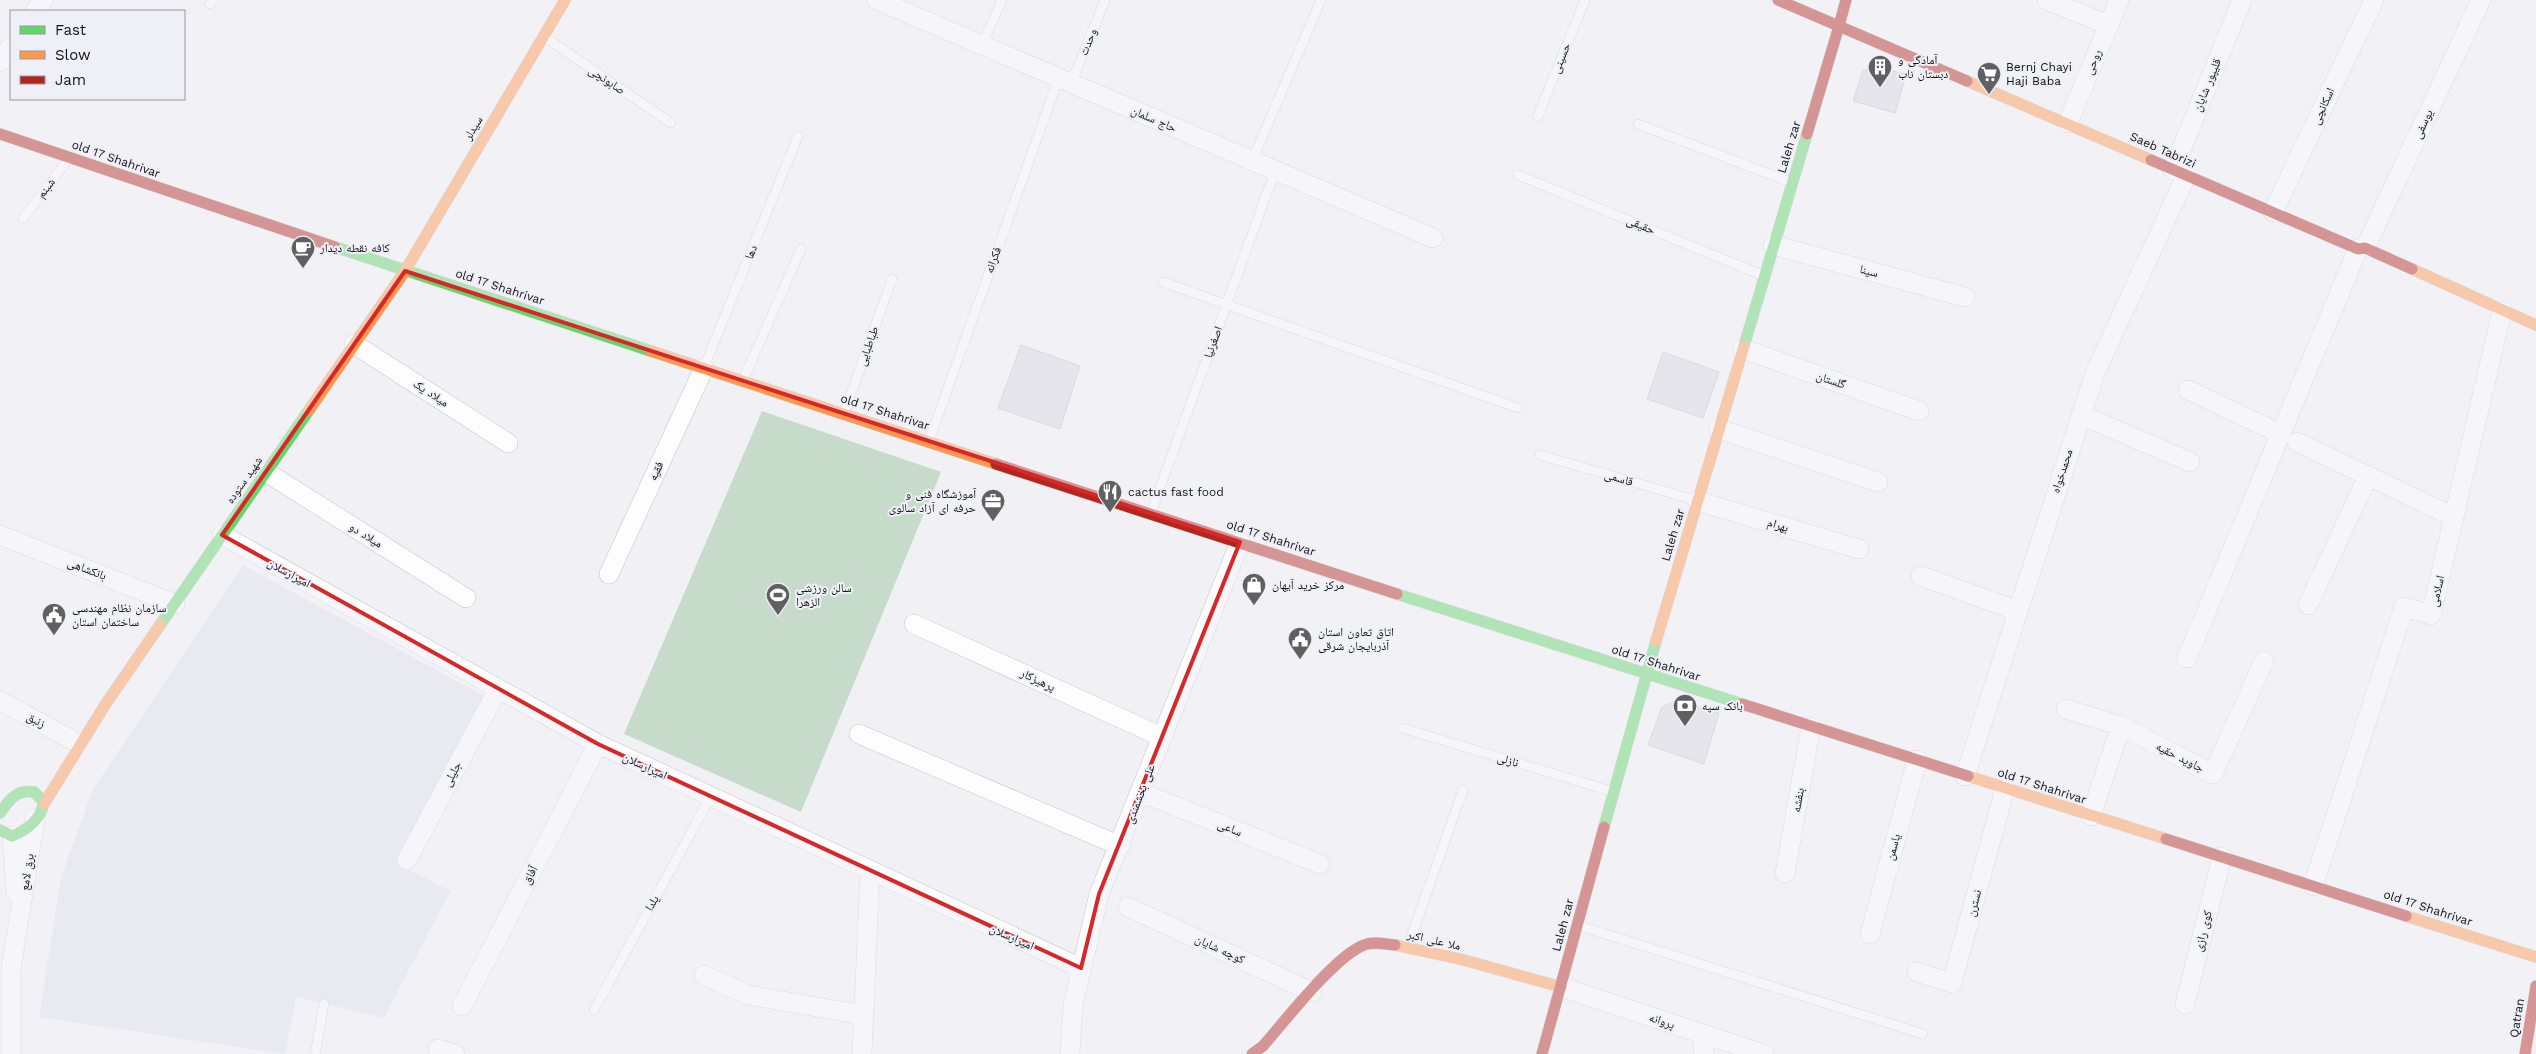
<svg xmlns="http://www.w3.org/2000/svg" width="2536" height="1054" font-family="'Work Sans','Noto Naskh Arabic',sans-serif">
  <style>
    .built { fill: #e1e2eb }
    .green { fill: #c7dbca }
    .building { fill: #d7d7de; stroke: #bdbec1 }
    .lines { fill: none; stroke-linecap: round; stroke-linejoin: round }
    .lane-casing { stroke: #c3c4c7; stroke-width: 10 }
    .street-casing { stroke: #c3c4c7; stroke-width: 20 }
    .fast-casing { stroke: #c3c4c7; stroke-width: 12 }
    .slow-casing { stroke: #c3c4c7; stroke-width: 12 }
    .jam-casing { stroke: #c3c4c7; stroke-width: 12 }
    .lane { stroke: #fdfdfe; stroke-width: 9 }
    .street { stroke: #fdfdfe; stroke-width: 19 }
    .fast { stroke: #63d668; stroke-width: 11 }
    .slow { stroke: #ff974d; stroke-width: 11 }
    .jam { stroke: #b3261e; stroke-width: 11 }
    .marked { fill: none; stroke: #d62828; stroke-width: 4; stroke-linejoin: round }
    .labels { text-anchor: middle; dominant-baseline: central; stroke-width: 4; stroke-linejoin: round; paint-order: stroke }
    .street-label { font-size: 12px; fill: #121214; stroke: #eff0f7 }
    .poi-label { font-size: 12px; fill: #121214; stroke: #eff0f7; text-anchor: start }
  </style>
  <rect width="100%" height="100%" fill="#f1f1f5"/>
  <path class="built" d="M 243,565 L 488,698 L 398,864 L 450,891 L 384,1018 L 296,997 L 285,1054 L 39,1017 L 61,878 L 93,789 Z"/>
  <path class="green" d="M 762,411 L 941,472 L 801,812 L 624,734 Z"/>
  <path class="building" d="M 1876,65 L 1906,75 L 1895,113 L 1853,101 L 1863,71 Z
    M 1021,345 L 1080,366 L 1060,429 L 998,408 Z
    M 1663,352 L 1719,372 L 1703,418 L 1647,399 Z
    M 1675,701 L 1719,713 L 1704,764 L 1648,745 L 1662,707 Z"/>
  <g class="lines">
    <defs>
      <path id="lane" d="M 210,4 L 213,0
        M 546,38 L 671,123
        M 982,45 L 1002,0
        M 1071,84 L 1105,0
        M 1538,116 L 1585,0
        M 1638,124 L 1790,182
        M 1252,161 L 1321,0
        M 1518,175 L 1762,275
        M 23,218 L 68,160
        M 1163,282 L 1518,408
        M 705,365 L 798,136
        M 744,378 L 801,249
        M 845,411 L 892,279
        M 930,438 L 1058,80
        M 1540,455 L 1695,500
        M 1152,510 L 1275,171
        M 1402,728 L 1611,791
        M 1580,926 L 1923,1034
        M 1408,946 L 1463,790
        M 594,1010 L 711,796
        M 315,1054 L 324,1004"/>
      <path id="street" d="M 877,0 L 1433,238
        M 2047,0 L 2108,25
        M 35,11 L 43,0
        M 0,62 L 11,46
        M 2068,123 L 2119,0
        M 2173,170 L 2242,0
        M 2273,212 L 2374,0
        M 1773,245 L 1965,297
        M 2365,248 L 2481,0
        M 354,344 L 508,443
        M 1743,349 L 1919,411
        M 2188,390 L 2281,434
        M 2081,415 L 2190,462
        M 1719,429 L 1878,482
        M 2297,442 L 2454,517
        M 266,472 L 466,598
        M 1697,501 L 1859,549
        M 0,535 L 175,604
        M 222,535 L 598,744 L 1081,968
        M 609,574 L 704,368
        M 1921,576 L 2018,611
        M 2308,605 L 2368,476
        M 914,624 L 1162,737
        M 2187,658 L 2358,249
        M 0,701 L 72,740
        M 2066,709 L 2121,726
        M 859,734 L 1120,846
        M 1965,776 L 2095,373 L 2186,176
        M 1140,792 L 1320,864
        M 2091,816 L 2121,726 L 2213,774 L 2264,661
        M 12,836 L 16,892
        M 407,860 L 498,689
        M 1785,873 L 1811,727
        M 2313,886 L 2404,607 L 2431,615 L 2502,311
        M 1128,907 L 1312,992
        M 1870,934 L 1917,760
        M 1917,972 L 1952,983 L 2005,789
        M 704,975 L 748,995 L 863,1015
        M 1561,987 L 1764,1054
        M 2185,1004 L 2222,857
        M 462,1006 L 598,744
        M 1702,1034 L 1704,1054
        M 438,1049 L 455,1054
        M 11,1054 L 11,969 L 35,819
        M 862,1054 L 870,872
        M 1070,1054 L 1073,1005 L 1099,894 L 1240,542"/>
      <path id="fast" d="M 335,247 L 651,351
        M 1744,346 L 1807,134
        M 1397,594 L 1742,704
        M 160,625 L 309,410
        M 0,813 C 9,800 17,789 34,792 L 43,801 C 44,817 26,831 12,836 L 0,830
        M 1604,827 L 1656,641"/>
      <path id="slow" d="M 1967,81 L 2151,160
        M 2412,269 L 2536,325
        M 651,351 L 996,464
        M 309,410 L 405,271 L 565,0
        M 1656,641 L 1744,346
        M 1968,776 L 2166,839
        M 44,804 L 105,705 L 160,625
        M 2406,916 L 2536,957
        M 1395,945 L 1460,959 L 1561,987"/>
      <path id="jam" d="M 1778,0 L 1967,81
        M 1839,26 L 1846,0
        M 0,134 L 335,247
        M 1807,134 L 1839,26
        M 2151,160 L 2358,249 L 2365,248 L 2412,269
        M 996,464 L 1397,594
        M 1742,704 L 1968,776
        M 2166,839 L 2406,916
        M 1252,1054 L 1263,1046 C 1285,1021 1335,956 1364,945 C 1373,941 1385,944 1395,945
        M 1542,1054 L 1604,827
        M 2525,1054 L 2536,986"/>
    </defs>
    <use href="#lane" class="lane-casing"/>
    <use href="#street" class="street-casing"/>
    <use href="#fast" class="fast-casing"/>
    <use href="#slow" class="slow-casing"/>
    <use href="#jam" class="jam-casing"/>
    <use href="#lane" class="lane"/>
    <use href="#street" class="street"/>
    <use href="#fast" class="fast"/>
    <use href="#slow" class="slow"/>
    <use href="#jam" class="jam"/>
  </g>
  <path d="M0 0H2536V1054H0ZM 405,271 L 1240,542 L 1099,894 L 1081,968 L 598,744 L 222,535 Z" fill="#f1f1f5" fill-opacity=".55" fill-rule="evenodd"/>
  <path class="marked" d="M 405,271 L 1240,542 L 1099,894 L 1081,968 L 598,744 L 222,535 Z"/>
  <defs>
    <symbol id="building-pin" viewBox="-11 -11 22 30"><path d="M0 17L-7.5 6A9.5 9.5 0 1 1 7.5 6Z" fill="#606063" stroke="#eff0f7"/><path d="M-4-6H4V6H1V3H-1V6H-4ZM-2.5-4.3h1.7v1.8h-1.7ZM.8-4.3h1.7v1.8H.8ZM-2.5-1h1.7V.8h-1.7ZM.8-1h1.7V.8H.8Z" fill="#fff"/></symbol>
    <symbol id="supermarket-pin" viewBox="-11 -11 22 30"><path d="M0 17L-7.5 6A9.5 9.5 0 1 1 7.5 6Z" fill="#606063" stroke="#eff0f7"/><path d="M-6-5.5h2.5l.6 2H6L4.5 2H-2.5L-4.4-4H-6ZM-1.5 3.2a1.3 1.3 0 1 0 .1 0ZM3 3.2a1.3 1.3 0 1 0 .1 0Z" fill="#fff"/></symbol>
    <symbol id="cafe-pin" viewBox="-11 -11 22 30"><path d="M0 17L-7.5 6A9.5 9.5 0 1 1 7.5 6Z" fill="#606063" stroke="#eff0f7"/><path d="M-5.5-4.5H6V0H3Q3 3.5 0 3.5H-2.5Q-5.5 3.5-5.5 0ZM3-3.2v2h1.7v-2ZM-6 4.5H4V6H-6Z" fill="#fff"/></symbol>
    <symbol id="restaurant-pin" viewBox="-11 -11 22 30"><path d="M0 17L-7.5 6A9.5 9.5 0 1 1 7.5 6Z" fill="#606063" stroke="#eff0f7"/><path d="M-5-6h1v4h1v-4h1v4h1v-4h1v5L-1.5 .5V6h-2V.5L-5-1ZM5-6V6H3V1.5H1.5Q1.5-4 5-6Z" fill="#fff"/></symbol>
    <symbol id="office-pin" viewBox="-11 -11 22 30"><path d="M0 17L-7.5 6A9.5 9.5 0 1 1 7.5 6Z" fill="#606063" stroke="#eff0f7"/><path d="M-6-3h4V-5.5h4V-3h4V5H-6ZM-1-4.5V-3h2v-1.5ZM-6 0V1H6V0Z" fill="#fff"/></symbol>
    <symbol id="shop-pin" viewBox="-11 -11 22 30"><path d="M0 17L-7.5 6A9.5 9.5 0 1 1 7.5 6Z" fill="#606063" stroke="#eff0f7"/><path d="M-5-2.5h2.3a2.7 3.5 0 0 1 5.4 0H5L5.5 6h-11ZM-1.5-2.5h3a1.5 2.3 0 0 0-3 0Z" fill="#fff"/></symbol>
    <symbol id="stadium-pin" viewBox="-11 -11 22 30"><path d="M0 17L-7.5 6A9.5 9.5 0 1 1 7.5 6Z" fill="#606063" stroke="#eff0f7"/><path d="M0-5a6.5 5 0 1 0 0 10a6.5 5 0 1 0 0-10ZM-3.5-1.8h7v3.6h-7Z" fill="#fff"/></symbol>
    <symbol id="civic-pin" viewBox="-11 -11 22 30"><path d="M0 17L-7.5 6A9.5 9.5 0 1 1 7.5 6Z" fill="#606063" stroke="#eff0f7"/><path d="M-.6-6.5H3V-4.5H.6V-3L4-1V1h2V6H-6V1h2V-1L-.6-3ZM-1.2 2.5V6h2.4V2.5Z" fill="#fff"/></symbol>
    <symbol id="bank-pin" viewBox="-11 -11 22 30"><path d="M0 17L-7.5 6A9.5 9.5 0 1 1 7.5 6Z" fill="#606063" stroke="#eff0f7"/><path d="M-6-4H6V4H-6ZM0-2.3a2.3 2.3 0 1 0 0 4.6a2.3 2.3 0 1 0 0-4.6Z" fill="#fff"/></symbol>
  </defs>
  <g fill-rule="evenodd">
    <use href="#building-pin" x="1866" y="53" width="28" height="38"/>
    <use href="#supermarket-pin" x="1975" y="60" width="28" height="38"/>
    <use href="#cafe-pin" x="289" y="234" width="28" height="38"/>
    <use href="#restaurant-pin" x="1096" y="478" width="28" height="38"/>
    <use href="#office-pin" x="979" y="487" width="28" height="38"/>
    <use href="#shop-pin" x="1240" y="571" width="28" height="38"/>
    <use href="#stadium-pin" x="764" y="581" width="28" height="38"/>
    <use href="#civic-pin" x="40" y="601" width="28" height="38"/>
    <use href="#civic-pin" x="1286" y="625" width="28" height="38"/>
    <use href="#bank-pin" x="1671" y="692" width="28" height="38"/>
  </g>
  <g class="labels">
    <g class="street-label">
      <text transform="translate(1088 42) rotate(-68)">وحدت</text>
      <text transform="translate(1561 58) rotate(-68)">حسینی</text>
      <text transform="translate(2093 62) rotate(-68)">روحی</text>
      <text transform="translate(607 80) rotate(34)">صابونچی</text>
      <text transform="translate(2207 85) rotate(-68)">قلیپور شایان</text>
      <text transform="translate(2323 106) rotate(-65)">اسکانچی</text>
      <text transform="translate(1154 119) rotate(23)">حاج سلمان</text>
      <text transform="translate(2423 124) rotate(-65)">یوسفی</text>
      <text transform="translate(473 128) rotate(-59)">سیدلر</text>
      <text transform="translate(1789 147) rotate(-73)">Laleh zar</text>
      <text transform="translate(2163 150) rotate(24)">Saeb Tabrizi</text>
      <text transform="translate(116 159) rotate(19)">old 17 Shahrivar</text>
      <text transform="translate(46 188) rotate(-52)">شبنم</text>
      <text transform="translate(1641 225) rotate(22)">حقیقی</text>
      <text transform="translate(751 252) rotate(-68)">دها</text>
      <text transform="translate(993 260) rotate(-70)">فکرانه</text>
      <text transform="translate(1869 271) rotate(15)">سینا</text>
      <text transform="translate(500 287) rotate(18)">old 17 Shahrivar</text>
      <text transform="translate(1213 342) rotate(-70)">اصغرنیا</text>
      <text transform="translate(868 346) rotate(-70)">طباطبایی</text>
      <text transform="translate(1831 380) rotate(19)">گلستان</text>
      <text transform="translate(431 393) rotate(33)">میلاد یک</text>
      <text transform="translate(885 412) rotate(18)">old 17 Shahrivar</text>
      <text transform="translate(656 471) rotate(-65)">فقیه</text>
      <text transform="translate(2062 471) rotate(-72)">محمدخواه</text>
      <text transform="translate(1619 478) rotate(16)">قاسمی</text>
      <text transform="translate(244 480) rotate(-55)">شهید ستوده</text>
      <text transform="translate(1778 525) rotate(17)">بهرام</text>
      <text transform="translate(366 535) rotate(32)">میلاد دو</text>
      <text transform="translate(1673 535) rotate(-73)">Laleh zar</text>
      <text transform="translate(1271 538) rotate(18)">old 17 Shahrivar</text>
      <text transform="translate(87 569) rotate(21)">بانکشاهی</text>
      <text transform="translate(289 573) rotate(29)">امیرارسلان</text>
      <text transform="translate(2437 591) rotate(-77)">اسلامی</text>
      <text transform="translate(1656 663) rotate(18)">old 17 Shahrivar</text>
      <text transform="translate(1038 680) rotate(25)">پرهیزکار</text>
      <text transform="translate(36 720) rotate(28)">زنبق</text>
      <text transform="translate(2180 757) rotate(27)">جاوید حقیه</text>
      <text transform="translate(1508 760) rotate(17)">نازلی</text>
      <text transform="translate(645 766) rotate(25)">امیرارسلان</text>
      <text transform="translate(452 774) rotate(-62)">جلیلی</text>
      <text transform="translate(2042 786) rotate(18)">old 17 Shahrivar</text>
      <text transform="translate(1140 794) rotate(-69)">علی بخشمندی</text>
      <text transform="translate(1798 800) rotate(-80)">بنفشه</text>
      <text transform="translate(1230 828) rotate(22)">ساعی</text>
      <text transform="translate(1893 847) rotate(-75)">یاسمن</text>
      <text transform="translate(27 872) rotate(-81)">برق لامع</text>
      <text transform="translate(530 875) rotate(-63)">آفاق</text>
      <text transform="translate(652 903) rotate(-61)">یلدا</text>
      <text transform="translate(1974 903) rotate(-75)">نسترن</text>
      <text transform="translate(2428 908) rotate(18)">old 17 Shahrivar</text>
      <text transform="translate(1563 925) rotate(-75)">Laleh zar</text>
      <text transform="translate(2203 931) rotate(-76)">کوی رازی</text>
      <text transform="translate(1012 937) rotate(24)">امیرارسلان</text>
      <text transform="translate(1434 940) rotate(13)">ملا علی اکبر</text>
      <text transform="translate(1220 949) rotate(25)">کوچه شایان</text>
      <text transform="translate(2517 1018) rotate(-81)">Qatran</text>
      <text transform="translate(1662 1021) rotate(19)">پروانه</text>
    </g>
    <g class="poi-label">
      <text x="1898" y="60">آمادگی و<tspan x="1898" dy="14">دبستان ناب</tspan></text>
      <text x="2006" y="67">Bernj Chayi<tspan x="2006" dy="14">Haji Baba</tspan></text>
      <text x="320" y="248">کافه نقطه دیدار</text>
      <text x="1128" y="492">cactus fast food</text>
      <text x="976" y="494" text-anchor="end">آموزشگاه فنی و<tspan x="976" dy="14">حرفه ای آزاد سالوی</tspan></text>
      <text x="1272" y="585">مرکز خرید آیهان</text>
      <text x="796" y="588">سالن ورزشی<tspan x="796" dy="14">الزهرا</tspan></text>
      <text x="72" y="608">سازمان نظام مهندسی<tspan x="72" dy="14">ساختمان استان</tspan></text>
      <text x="1318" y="632">اتاق تعاون استان<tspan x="1318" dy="14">آذربایجان شرقی</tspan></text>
      <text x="1702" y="706">بانک سپه</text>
    </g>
  </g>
  <rect x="10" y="10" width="175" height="90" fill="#eff0f7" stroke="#97979c"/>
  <rect x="20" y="26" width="25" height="8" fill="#63d668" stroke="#97979c"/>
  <text x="55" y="35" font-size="15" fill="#121214">Fast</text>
  <rect x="20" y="51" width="25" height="8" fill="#ff974d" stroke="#97979c"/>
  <text x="55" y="60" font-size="15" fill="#121214">Slow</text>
  <rect x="20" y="76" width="25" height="8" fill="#b3261e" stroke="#97979c"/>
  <text x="55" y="85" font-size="15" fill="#121214">Jam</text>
</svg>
